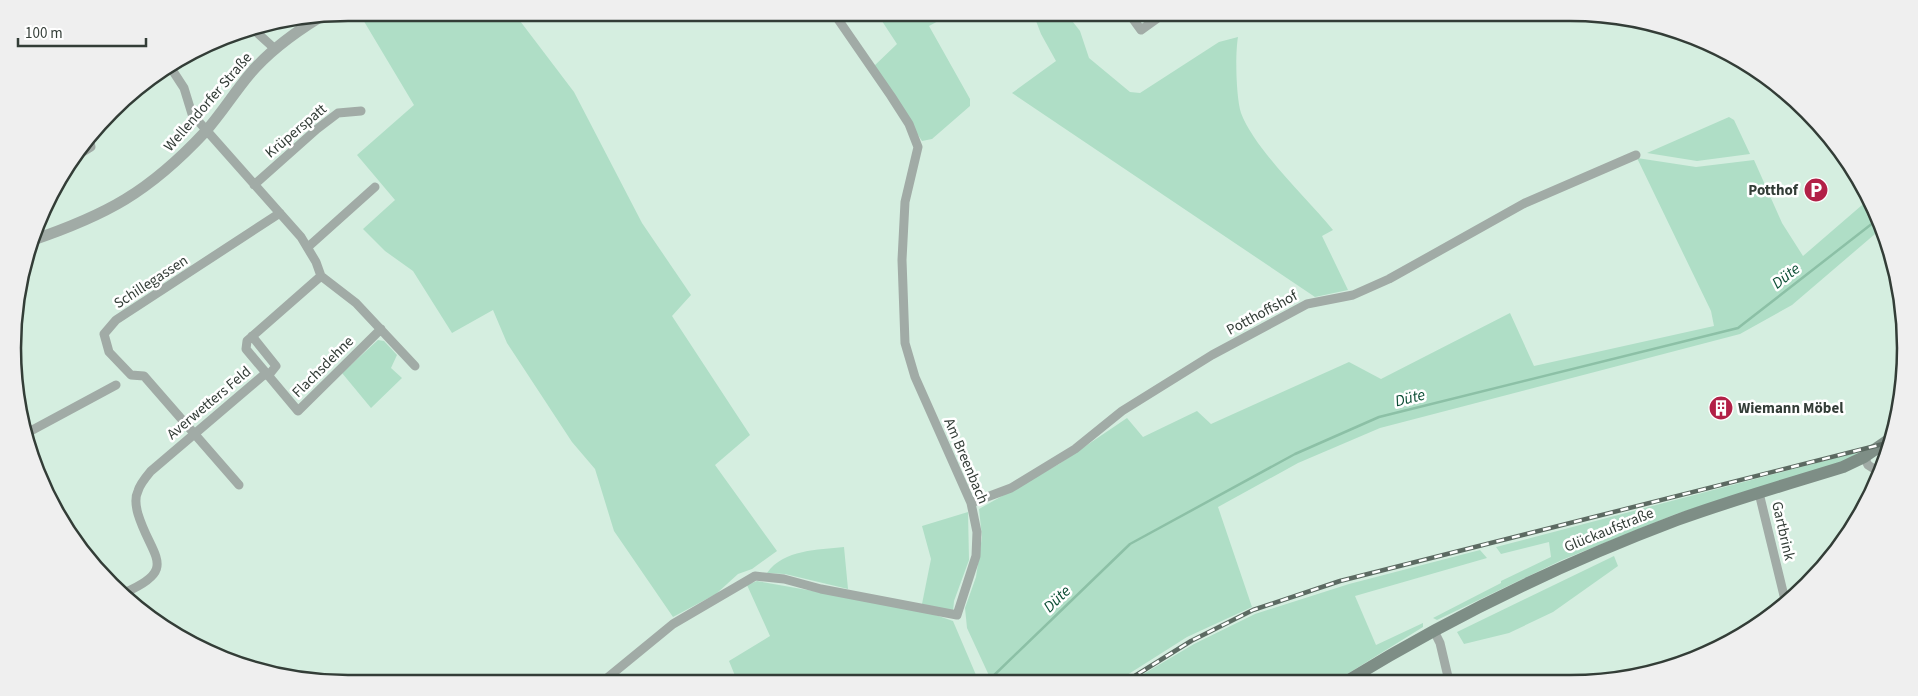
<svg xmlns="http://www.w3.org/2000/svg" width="1918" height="696" font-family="'Source Sans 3',sans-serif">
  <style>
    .green { fill: #afdec6 }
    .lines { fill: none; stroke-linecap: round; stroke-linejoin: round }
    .stream { stroke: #8cc0a6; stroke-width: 2.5 }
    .minor { stroke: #a1aba6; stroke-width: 9 }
    .tertiary { stroke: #a1aba6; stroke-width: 11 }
    .secondary { stroke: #7e8e86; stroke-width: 12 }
    .rail-casing { stroke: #5c6a62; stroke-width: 4.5 }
    .rail { stroke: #fff; stroke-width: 2.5; stroke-dasharray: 8; stroke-linecap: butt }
    .labels { text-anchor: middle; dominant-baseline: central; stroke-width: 5; stroke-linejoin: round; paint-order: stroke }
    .street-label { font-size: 15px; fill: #333d37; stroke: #fff }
    .poi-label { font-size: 15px; font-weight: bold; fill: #333d37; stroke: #fff; text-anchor: end }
    .water-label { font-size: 16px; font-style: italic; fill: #0c4e35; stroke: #fff }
    .rim { fill: none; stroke: #333d37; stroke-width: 2.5 }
  </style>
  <rect width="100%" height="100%" fill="#d5eee0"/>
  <path class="green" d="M 359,13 L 514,13 L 574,92 L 642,223 L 691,295 L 672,316 L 750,435 L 715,465 L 777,551 L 752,569 L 738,574 L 716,594 L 673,617 L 614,531 L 595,469 L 572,442 L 507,343 L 493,310 L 452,333 L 413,271 L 385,251 L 363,229 L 395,200 L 357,155 L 414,105 Z
    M 881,13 L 953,13 L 929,26 L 970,99 L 970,106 L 932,139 L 922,141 L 873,67 L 897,44 L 880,18 Z
    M 1033,13 L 1066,13 L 1080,31 L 1089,58 L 1130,92 L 1140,93 L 1219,42 L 1238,37 C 1235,54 1236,97 1241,113 C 1255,150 1307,198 1333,230 L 1322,236 L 1348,290 L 1315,297 L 1012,93 L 1056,61 L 1041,34 Z
    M 1729,117 L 1734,120 L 1750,154 L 1697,161 L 1647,153 Z
    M 1637,158 L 1696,167 L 1754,160 L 1782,223 L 1803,256 L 1869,199 L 1882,228 L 1792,305 L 1740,334 L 1380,428 L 1298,463 L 1218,507 L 1252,607 L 1187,637 L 1116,682 L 992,682 L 967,628 L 965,608 L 976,577 L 982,537 L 979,509 L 1059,464 L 1127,418 L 1143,437 L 1197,411 L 1211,424 L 1349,362 L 1381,379 L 1510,313 L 1534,366 L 1714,326 L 1711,311 Z
    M 378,340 L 384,341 L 397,355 L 391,368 L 402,378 L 371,408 L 342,373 Z
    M 1862,451 L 1851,459 L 1676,514 L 1562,560 L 1437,620 L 1433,618 L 1501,583 L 1501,581 L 1551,557 L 1549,542 L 1501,554 L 1496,547 Z
    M 968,512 L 969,560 L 954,601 L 953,612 L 922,604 L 931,559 L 922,526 Z
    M 844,547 L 848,589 L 785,574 L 767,573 C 784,549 818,550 844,547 Z
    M 1480,550 L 1487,558 L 1355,596 L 1376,645 L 1423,623 L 1423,627 L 1336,681 L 1130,682 L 1194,644 L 1255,614 L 1349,584 Z
    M 1614,556 L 1618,566 L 1553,612 L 1509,633 L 1464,644 L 1457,632 Z
    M 757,581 L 921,610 L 953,621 L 979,682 L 738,683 L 729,661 L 770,636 L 747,585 Z"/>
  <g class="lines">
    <path class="stream" d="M 987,682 L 1130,544 L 1295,454 L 1379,417 L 1738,328 L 1878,219"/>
    <path class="minor" d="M 1128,12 L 1141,30 L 1166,12
      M 252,28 L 275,49
      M 169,65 L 184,88 L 192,114 L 301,237 L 316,262 L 321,276 L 247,341 L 246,349 L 298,411 L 381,329
      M 78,155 L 91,147 L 90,141
      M 254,185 L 317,129 L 338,113 L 361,111
      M 308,247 L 375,187
      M 321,276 L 356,303 L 415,366
      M 252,336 L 276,366 L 268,376
      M 25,434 L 116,385
      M 1864,457 L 1868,465 L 1879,472
      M 239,485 L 144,376 L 131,375 L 109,352 L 104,334 L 116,320 L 280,213
      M 1759,493 L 1786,604
      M 971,503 L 1011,488 L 1075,449 L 1122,411 L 1212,355 L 1307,304 L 1353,295 L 1389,279 L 1525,203 L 1636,155
      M 124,593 C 180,569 151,557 138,514 C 136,507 135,497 138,491 C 140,484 146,477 151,471 L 266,373
      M 1434,631 L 1440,643 L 1449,681
      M 601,683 L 673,624 L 755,576 L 784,579 L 821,589 L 957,615 L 976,556 L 977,532 L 971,503 L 915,377 L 905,343 L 902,260 L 905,202 L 918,147 L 909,124 L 891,96 L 833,12"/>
    <path class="tertiary" d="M 30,241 C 107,215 149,192 205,132 C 221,114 234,93 249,75 C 268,52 294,33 320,17"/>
    <path class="secondary" d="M 1347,681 C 1451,617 1563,563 1677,520 C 1732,500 1788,484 1843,467 L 1864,457 L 1893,437"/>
    <defs>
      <path id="rail" d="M 1125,682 L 1191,641 L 1253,610 L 1340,581 L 1891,442"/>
    </defs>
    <use href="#rail" class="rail-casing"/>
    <use href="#rail" class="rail"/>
  </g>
  <defs>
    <symbol id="parking-disc" viewBox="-11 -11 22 22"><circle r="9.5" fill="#b22047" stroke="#fff"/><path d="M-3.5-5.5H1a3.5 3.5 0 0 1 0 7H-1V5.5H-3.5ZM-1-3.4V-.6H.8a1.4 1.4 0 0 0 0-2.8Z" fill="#fff"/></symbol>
    <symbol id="building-disc" viewBox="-11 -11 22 22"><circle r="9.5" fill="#b22047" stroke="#fff"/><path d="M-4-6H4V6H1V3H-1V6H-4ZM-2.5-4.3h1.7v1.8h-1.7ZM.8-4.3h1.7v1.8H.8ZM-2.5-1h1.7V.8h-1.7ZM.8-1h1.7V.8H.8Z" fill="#fff"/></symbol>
  </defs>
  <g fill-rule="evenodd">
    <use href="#parking-disc" x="1802" y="176" width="28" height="28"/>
    <use href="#building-disc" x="1707" y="394" width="28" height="28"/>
  </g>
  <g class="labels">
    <g class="street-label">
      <text transform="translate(208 102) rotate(-49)">Wellendorfer Straße</text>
      <text transform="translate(296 131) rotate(-40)">Krüperspatt</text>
      <text transform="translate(151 282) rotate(-33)">Schillegassen</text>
      <text transform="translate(1262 313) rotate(-28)">Potthoffshof</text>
      <text transform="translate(323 367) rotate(-45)">Flachsdehne</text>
      <text transform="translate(209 403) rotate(-40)">Averwetters Feld</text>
      <text transform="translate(966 461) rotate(67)">Am Breenbach</text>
      <text transform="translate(1609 530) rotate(-22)">Glückaufstraße</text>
      <text transform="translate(1783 531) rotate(77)">Gartbrink</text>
    </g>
    <g class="poi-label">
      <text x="1798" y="190">Potthof</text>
      <text x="1738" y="408" text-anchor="start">Wiemann Möbel</text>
    </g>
    <g class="water-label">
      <text transform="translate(1786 276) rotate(-38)">Düte</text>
      <text transform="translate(1410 398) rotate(-14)">Düte</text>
      <text transform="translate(1057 599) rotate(-44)">Düte</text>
    </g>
  </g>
  <path d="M0 0H1918V696H0ZM348 21H1570A327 327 0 0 1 1897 348V348A327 327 0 0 1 1570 675H348A327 327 0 0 1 21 348V348A327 327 0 0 1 348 21Z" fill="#efefef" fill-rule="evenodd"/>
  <path class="rim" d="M348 21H1570A327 327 0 0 1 1897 348V348A327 327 0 0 1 1570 675H348A327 327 0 0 1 21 348V348A327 327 0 0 1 348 21Z"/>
  <path d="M18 38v8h128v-8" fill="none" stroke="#333d37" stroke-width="2.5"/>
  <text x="25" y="38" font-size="15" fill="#333d37" stroke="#ffffff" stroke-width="4" paint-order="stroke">100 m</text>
</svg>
